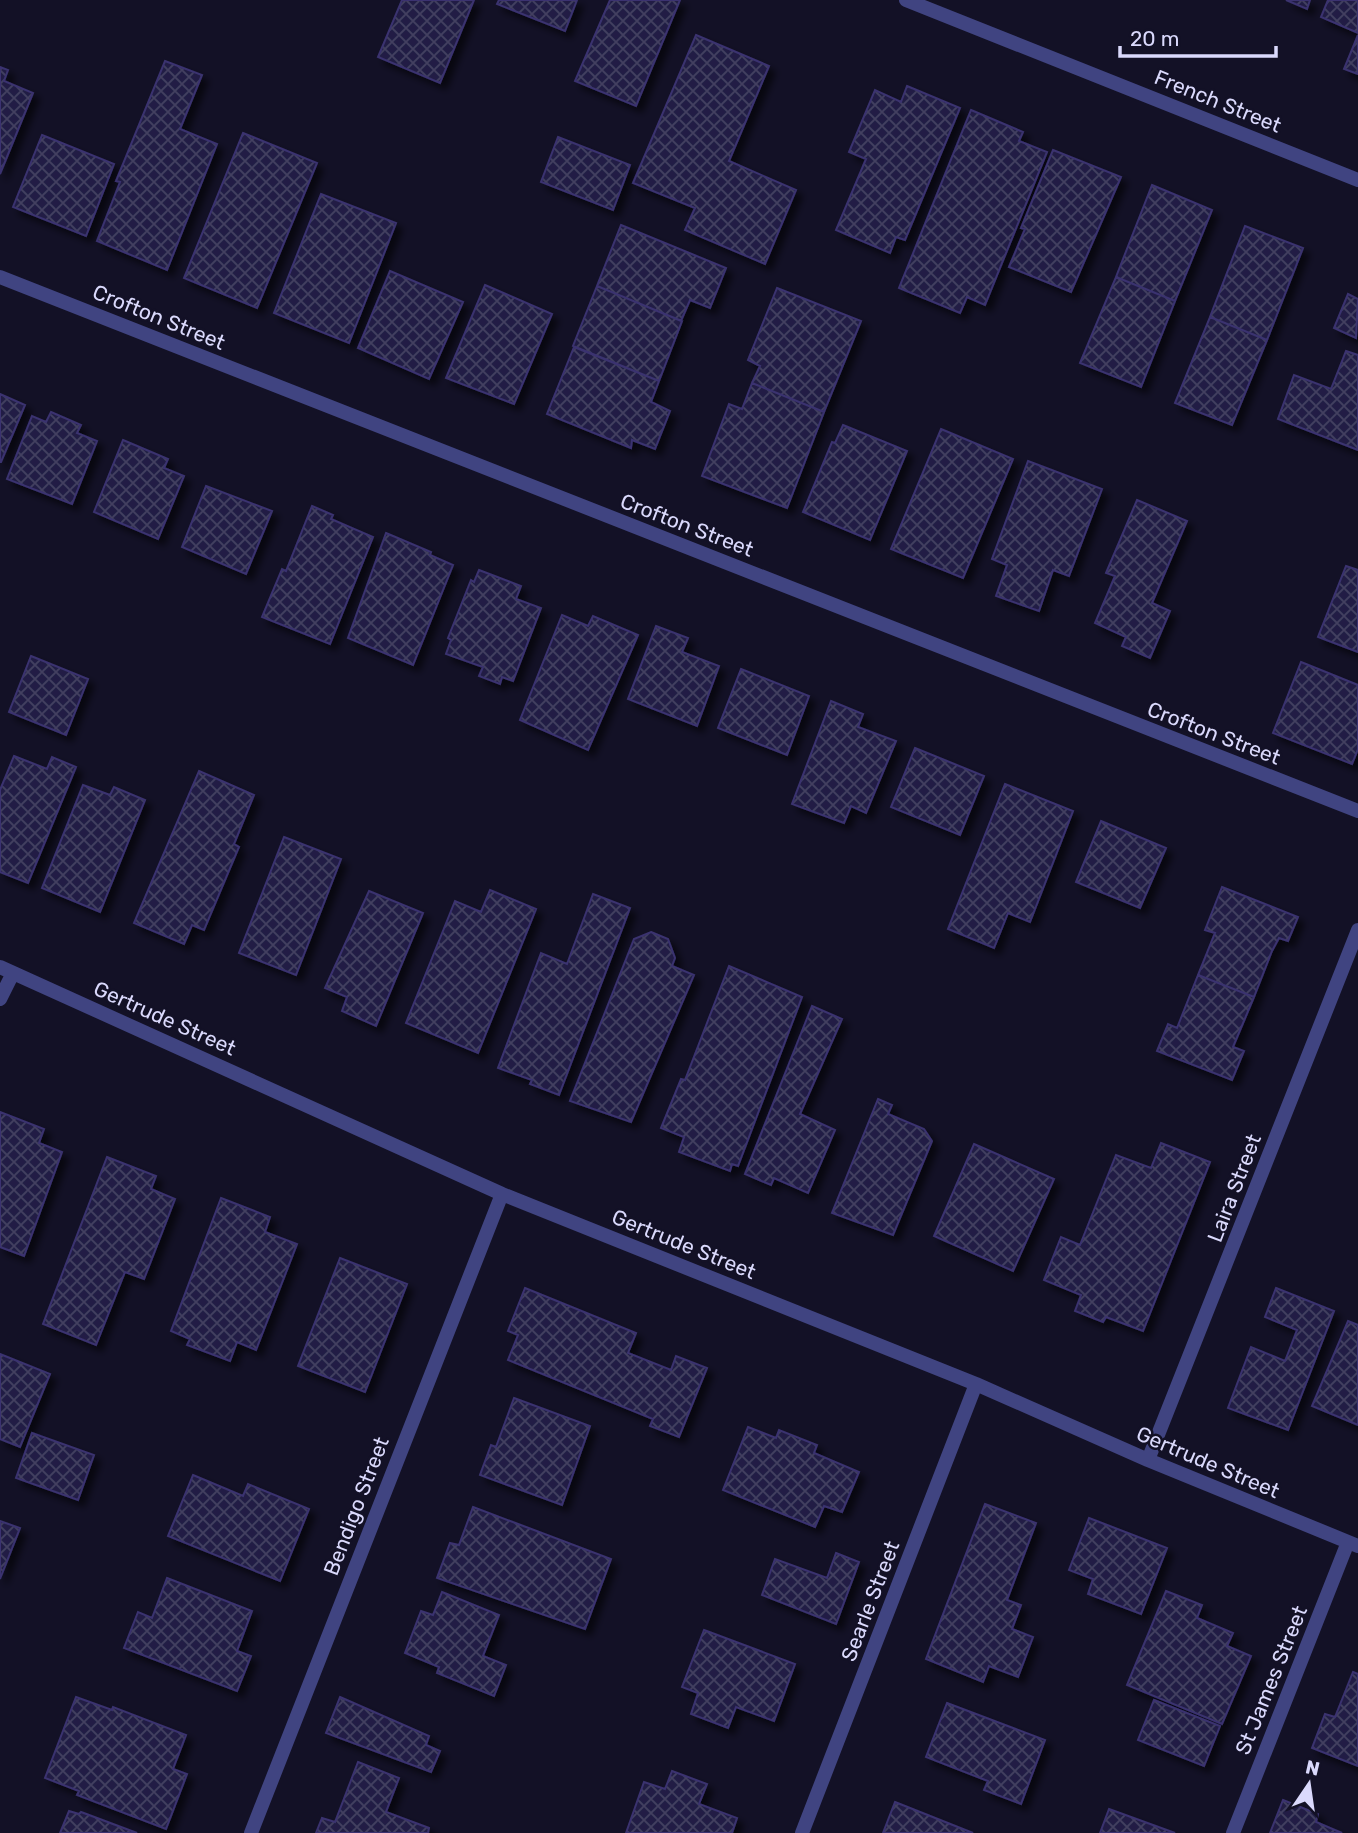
<svg xmlns="http://www.w3.org/2000/svg" width="1358" height="1833" font-family="Rubik,sans-serif">
  <style>
    .building { fill: url(#building-cross-hatch); stroke: #3a336f; stroke-width: 2; filter: url(#shadow) }
    .lines { fill: none; stroke-linecap: round; stroke-linejoin: round }
    .minor { stroke: #404481; stroke-width: 14 }
    .labels { text-anchor: middle; dominant-baseline: central; stroke-width: 5; stroke-linejoin: round; paint-order: stroke }
    .street-label { font-size: 21px; fill: #dad9fc; stroke: #131126 }
  </style>
  <defs>
    <pattern id="building-cross-hatch" width="8" height="8" patternUnits="userSpaceOnUse" patternTransform="scale(1.75)"><rect width="8" height="8" fill="#231f45"/><path d="M0 0l8 8M0 8l8-8" fill="none" stroke="#423f61"/></pattern>
    <filter id="shadow"><feDropShadow dx="6" dy="6" stdDeviation="3.5" flood-color="#0009"/></filter>
  </defs>
  <rect width="100%" height="100%" fill="#131126"/>
  <path class="building" d="M 402,0 L 474,0 L 440,83 L 378,57 Z
    M 499,0 L 577,0 L 565,31 L 497,4 Z
    M 610,0 L 680,0 L 636,106 L 575,81 Z
    M 1286,0 L 1310,0 L 1307,9 Z
    M 1328,0 L 1358,0 L 1358,33 L 1321,17 Z
    M 696,35 L 769,66 L 729,161 L 796,190 L 765,264 L 685,230 L 695,208 L 633,183 Z
    M 1358,35 L 1358,74 L 1344,69 Z
    M 165,61 L 202,75 L 180,129 L 217,144 L 167,270 L 97,241 L 120,182 L 116,181 Z
    M 0,67 L 8,70 L 4,81 L 33,93 L 0,174 Z
    M 907,86 L 960,108 L 905,240 L 896,237 L 890,253 L 836,230 L 866,159 L 849,152 L 875,90 L 901,102 Z
    M 971,110 L 1023,132 L 1019,141 L 1047,152 L 985,305 L 967,297 L 960,313 L 899,288 Z
    M 243,133 L 317,163 L 257,308 L 184,278 Z
    M 42,135 L 114,164 L 86,236 L 13,207 Z
    M 558,137 L 630,165 L 613,210 L 541,182 Z
    M 1053,150 L 1121,177 L 1071,292 L 1009,267 L 1025,229 L 1021,228 Z
    M 1152,185 L 1212,210 L 1175,301 L 1116,277 Z
    M 321,194 L 396,223 L 349,343 L 274,313 Z
    M 621,225 L 726,268 L 710,308 L 690,300 L 681,321 L 597,286 Z
    M 1245,226 L 1303,248 L 1267,340 L 1210,317 Z
    M 390,271 L 463,302 L 429,379 L 358,348 Z
    M 1116,277 L 1175,301 L 1141,387 L 1080,363 Z
    M 485,285 L 552,314 L 514,404 L 446,378 Z
    M 597,286 L 682,321 L 659,381 L 573,346 Z
    M 777,288 L 861,321 L 824,412 L 752,383 L 760,366 L 748,360 Z
    M 1348,294 L 1358,299 L 1356,338 L 1334,328 Z
    M 1210,317 L 1267,340 L 1232,425 L 1175,403 Z
    M 574,347 L 659,381 L 651,402 L 670,411 L 655,449 L 632,440 L 631,448 L 547,414 Z
    M 1346,351 L 1358,355 L 1358,450 L 1278,419 L 1294,375 L 1331,389 Z
    M 752,383 L 824,412 L 787,508 L 702,476 L 729,404 L 742,409 Z
    M 0,394 L 25,405 L 1,462 L 0,462 Z
    M 51,412 L 81,425 L 77,433 L 97,441 L 72,504 L 7,479 L 32,416 L 46,422 Z
    M 843,425 L 907,451 L 870,540 L 803,512 L 832,442 L 835,443 Z
    M 941,429 L 1013,459 L 963,578 L 891,549 Z
    M 123,440 L 168,459 L 164,468 L 184,476 L 158,539 L 94,512 Z
    M 1028,461 L 1102,489 L 1069,576 L 1053,570 L 1039,611 L 996,596 L 1007,565 L 992,559 Z
    M 206,486 L 272,511 L 246,574 L 182,547 Z
    M 1137,500 L 1187,521 L 1152,603 L 1170,611 L 1150,658 L 1122,646 L 1126,637 L 1095,623 L 1115,576 L 1106,573 Z
    M 312,506 L 333,515 L 331,519 L 373,537 L 330,644 L 262,617 L 282,569 L 286,571 Z
    M 386,533 L 431,552 L 430,555 L 453,565 L 413,665 L 348,638 Z
    M 1346,566 L 1358,570 L 1358,652 L 1318,637 Z
    M 479,570 L 521,586 L 516,599 L 541,608 L 513,681 L 502,677 L 500,684 L 479,676 L 483,667 L 446,654 L 451,640 L 448,638 L 471,580 L 474,582 Z
    M 562,615 L 588,626 L 593,616 L 638,635 L 588,750 L 520,720 Z
    M 656,626 L 688,638 L 682,652 L 719,666 L 697,726 L 628,699 Z
    M 31,656 L 88,679 L 66,735 L 9,712 Z
    M 1301,662 L 1358,685 L 1358,749 L 1352,764 L 1273,733 Z
    M 741,669 L 809,696 L 787,755 L 718,728 Z
    M 831,701 L 863,714 L 858,727 L 896,741 L 866,813 L 851,806 L 844,823 L 792,804 Z
    M 915,748 L 984,776 L 960,835 L 891,807 Z
    M 14,756 L 47,769 L 52,757 L 76,767 L 28,883 L 0,872 L 0,790 Z
    M 199,771 L 254,795 L 234,844 L 239,847 L 204,930 L 192,925 L 184,944 L 134,923 Z
    M 1005,784 L 1073,811 L 1030,922 L 1008,913 L 994,948 L 948,929 Z
    M 83,785 L 110,795 L 114,787 L 145,800 L 100,912 L 42,888 Z
    M 1101,821 L 1166,848 L 1140,908 L 1076,882 Z
    M 284,837 L 341,859 L 296,975 L 239,953 Z
    M 1222,887 L 1298,917 L 1288,941 L 1279,938 L 1272,951 L 1254,997 L 1198,975 L 1215,933 L 1205,930 Z
    M 490,890 L 536,909 L 478,1053 L 406,1023 L 455,901 L 481,912 Z
    M 369,891 L 423,913 L 376,1026 L 342,1011 L 347,997 L 325,988 Z
    M 593,894 L 630,908 L 559,1095 L 530,1084 L 532,1080 L 498,1068 L 541,953 L 567,964 Z
    M 651,932 L 668,939 L 675,958 L 672,966 L 694,975 L 631,1122 L 570,1101 L 634,939 Z
    M 729,966 L 802,997 L 738,1166 L 732,1164 L 730,1171 L 679,1152 L 684,1137 L 661,1128 L 681,1079 L 685,1080 Z
    M 1198,975 L 1254,997 L 1233,1047 L 1244,1051 L 1232,1080 L 1157,1051 L 1168,1024 L 1177,1028 Z
    M 812,1006 L 842,1019 L 800,1114 L 835,1130 L 808,1193 L 774,1178 L 771,1185 L 745,1174 Z
    M 878,1099 L 892,1105 L 888,1114 L 924,1129 L 932,1141 L 893,1235 L 832,1213 Z
    M 0,1112 L 44,1129 L 39,1143 L 62,1152 L 24,1256 L 0,1247 Z
    M 1161,1143 L 1210,1162 L 1143,1331 L 1106,1317 L 1103,1322 L 1075,1311 L 1081,1295 L 1044,1280 L 1061,1237 L 1080,1245 L 1116,1155 L 1151,1168 Z
    M 974,1144 L 1054,1179 L 1013,1271 L 934,1236 Z
    M 107,1157 L 156,1176 L 151,1189 L 175,1199 L 144,1279 L 125,1272 L 96,1345 L 43,1324 Z
    M 221,1198 L 270,1217 L 265,1232 L 297,1244 L 256,1350 L 237,1342 L 230,1361 L 187,1345 L 190,1339 L 171,1331 Z
    M 340,1258 L 407,1284 L 365,1392 L 298,1366 Z
    M 525,1288 L 636,1333 L 628,1353 L 671,1370 L 676,1356 L 707,1368 L 679,1437 L 650,1426 L 653,1419 L 508,1360 L 518,1335 L 508,1331 Z
    M 1276,1288 L 1334,1311 L 1288,1430 L 1228,1408 L 1251,1347 L 1285,1361 L 1297,1330 L 1265,1317 Z
    M 1348,1321 L 1358,1325 L 1358,1425 L 1312,1406 Z
    M 0,1354 L 50,1374 L 20,1447 L 0,1439 Z
    M 514,1398 L 590,1426 L 562,1505 L 480,1475 L 491,1445 L 496,1447 Z
    M 748,1427 L 776,1438 L 779,1430 L 817,1445 L 814,1453 L 859,1472 L 842,1512 L 824,1506 L 815,1527 L 723,1490 Z
    M 32,1433 L 94,1455 L 78,1500 L 16,1478 Z
    M 193,1475 L 243,1496 L 248,1484 L 309,1509 L 280,1581 L 168,1536 Z
    M 985,1504 L 1036,1523 L 1007,1600 L 1021,1605 L 1012,1629 L 1033,1637 L 1018,1677 L 989,1666 L 983,1682 L 926,1659 Z
    M 473,1507 L 611,1559 L 585,1629 L 437,1578 L 450,1543 L 459,1545 Z
    M 1089,1518 L 1167,1548 L 1141,1614 L 1088,1594 L 1093,1579 L 1069,1570 Z
    M 0,1521 L 20,1528 L 0,1579 Z
    M 836,1553 L 859,1562 L 836,1624 L 762,1595 L 775,1559 L 827,1578 Z
    M 167,1578 L 252,1611 L 237,1651 L 251,1656 L 237,1691 L 124,1648 L 138,1612 L 152,1618 Z
    M 1166,1591 L 1202,1605 L 1197,1618 L 1233,1633 L 1227,1646 L 1251,1656 L 1222,1724 L 1127,1685 Z
    M 442,1592 L 499,1615 L 483,1656 L 506,1665 L 494,1696 L 437,1673 L 439,1667 L 405,1653 L 421,1611 L 433,1615 Z
    M 704,1630 L 795,1664 L 774,1721 L 736,1707 L 728,1728 L 691,1714 L 698,1693 L 682,1687 Z
    M 1353,1672 L 1358,1674 L 1358,1766 L 1312,1748 L 1325,1714 L 1335,1717 Z
    M 76,1697 L 112,1710 L 113,1707 L 186,1735 L 173,1769 L 187,1774 L 166,1829 L 77,1795 L 79,1791 L 45,1778 Z
    M 340,1697 L 429,1736 L 426,1745 L 440,1751 L 431,1772 L 326,1733 Z
    M 1154,1700 L 1220,1726 L 1204,1766 L 1138,1740 Z
    M 947,1703 L 1045,1740 L 1021,1804 L 984,1790 L 988,1781 L 926,1757 Z
    M 358,1762 L 399,1778 L 386,1812 L 429,1828 L 428,1833 L 316,1833 L 322,1818 L 335,1822 Z
    M 672,1771 L 707,1784 L 699,1804 L 737,1818 L 732,1833 L 626,1833 L 644,1782 L 665,1789 Z
    M 1283,1800 L 1318,1814 L 1316,1822 L 1342,1833 L 1270,1833 Z
    M 895,1802 L 973,1833 L 883,1833 Z
    M 1109,1809 L 1175,1833 L 1100,1833 Z
    M 69,1811 L 79,1814 L 81,1812 L 137,1833 L 60,1833 Z"/>
  <g class="lines">
    <path class="minor" d="M 906,0 L 1358,180
      M 0,277 L 1358,811
      M 0,967 L 502,1194 L 976,1384 L 1148,1460 L 1358,1546
      M 0,999 L 13,973
      M 1148,1460 L 1358,930
      M 251,1833 L 502,1194
      M 802,1833 L 976,1384
      M 1233,1833 L 1348,1542"/>
  </g>
  <g class="labels">
    <g class="street-label">
      <text transform="translate(1218 101) rotate(22)">French Street</text>
      <text transform="translate(159 317) rotate(22)">Crofton Street</text>
      <text transform="translate(687 525) rotate(21)">Crofton Street</text>
      <text transform="translate(1214 733) rotate(21)">Crofton Street</text>
      <text transform="translate(165 1018) rotate(24)">Gertrude Street</text>
      <text transform="translate(1234 1188) rotate(-69)">Laira Street</text>
      <text transform="translate(684 1244) rotate(22)">Gertrude Street</text>
      <text transform="translate(1208 1462) rotate(23)">Gertrude Street</text>
      <text transform="translate(356 1506) rotate(-69)">Bendigo Street</text>
      <text transform="translate(870 1601) rotate(-69)">Searle Street</text>
      <text transform="translate(1271 1680) rotate(-68)">St James Street</text>
    </g>
  </g>
  <g transform="translate(1309 1784) rotate(13)" stroke="#131126" stroke-width="5" paint-order="stroke">
  <path d="M0-5L12 26L0 18L-12 26Z" fill="#dad9fc"/>
  <text y="-10" font-size="19" font-weight="bold" text-anchor="middle" fill="#dad9fc">N</text>
  </g>
  <path d="M1120 46v10h156v-10" fill="none" stroke="#dad9fc" stroke-width="3.5"/>
  <text x="1130" y="46" font-size="21" fill="#dad9fc" stroke="#131126" stroke-width="5" paint-order="stroke">20 m</text>
</svg>
